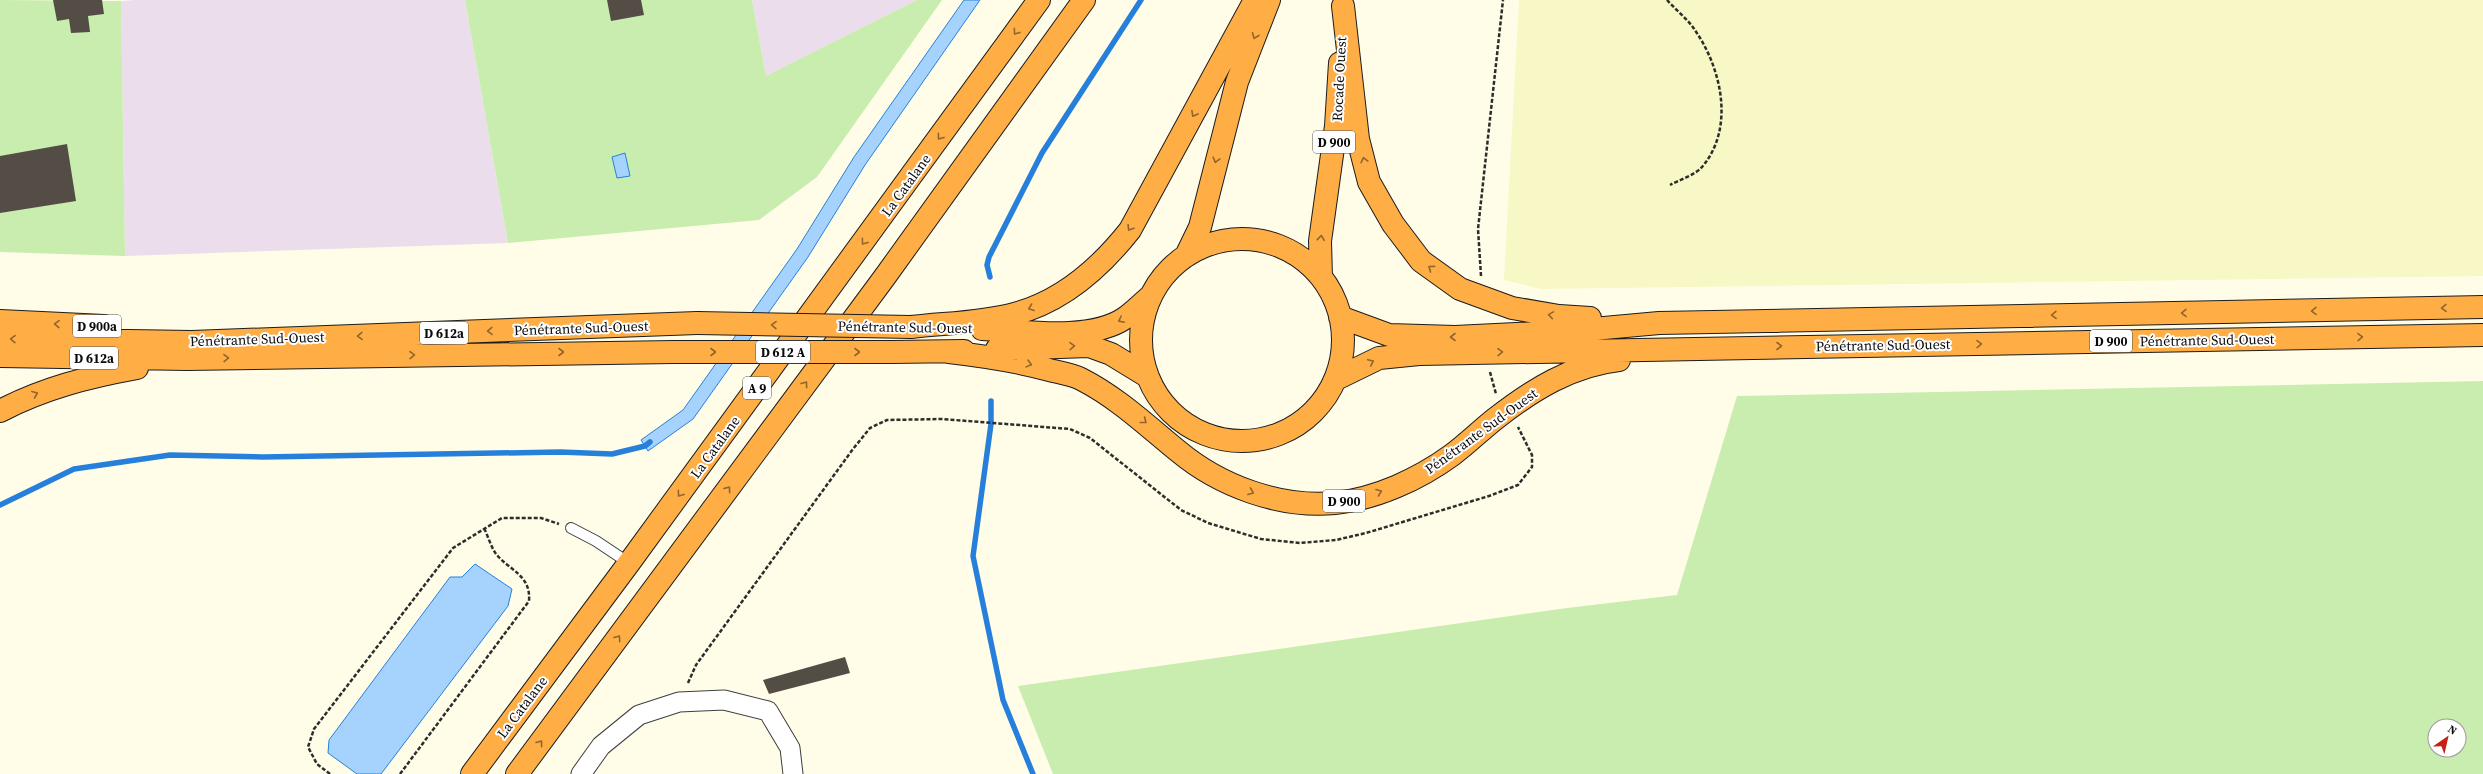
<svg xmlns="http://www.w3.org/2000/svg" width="2483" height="774" font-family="'Source Serif 4',serif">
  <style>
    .industrial { fill: #ebddeb }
    .farmland { fill: #f7f8c5 }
    .green { fill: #c8edae; fill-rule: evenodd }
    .water { fill: #a6d3fd; stroke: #2680db }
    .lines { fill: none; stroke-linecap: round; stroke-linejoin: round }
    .stream { stroke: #2680db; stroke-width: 5.5 }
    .building { fill: #544d46 }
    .lane-casing { stroke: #3e3e3e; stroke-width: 12 }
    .street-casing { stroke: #3e3e3e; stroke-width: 21 }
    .highway-casing { stroke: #1c1c1c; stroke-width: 24 }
    .path { stroke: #2d2d2d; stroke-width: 2.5; stroke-dasharray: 4 2; stroke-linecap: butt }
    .lane { stroke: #fff; stroke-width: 10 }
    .street { stroke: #fff; stroke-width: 19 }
    .highway { stroke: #ffae46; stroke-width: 22 }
    .highway-bridge-casing { stroke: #1c1c1c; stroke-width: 24; stroke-linecap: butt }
    .highway-bridge { stroke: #ffae46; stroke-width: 22 }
    .oneway { stroke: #91652b }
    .labels { text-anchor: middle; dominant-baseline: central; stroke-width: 4; stroke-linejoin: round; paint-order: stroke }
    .shield { fill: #fff; stroke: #545454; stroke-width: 1 }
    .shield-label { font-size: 13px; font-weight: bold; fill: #0b0b0b }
    .street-label { font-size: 14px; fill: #0b0b0b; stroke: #fff }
  </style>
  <rect width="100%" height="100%" fill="#fffde8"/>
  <path class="industrial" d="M 136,0 L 465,0 L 508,243 L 125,256 L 121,1 Z
    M 752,0 L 917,0 L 766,76 Z"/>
  <path class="farmland" d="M 1519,0 L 2483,0 L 2483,276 L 1541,289 L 1504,280 Z"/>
  <path class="green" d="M 0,0 L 121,1 L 125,256 L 0,252 Z
    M 465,0 L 752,0 L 766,76 L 917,0 L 942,0 L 817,177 L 759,220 L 508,243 Z
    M 2483,381 L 2483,774 L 1053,774 L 1018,686 L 1567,608 L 1677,595 L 1737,396 ZM 2435,726 L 2459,726 L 2459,750 L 2435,750 Z"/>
  <path class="water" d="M 964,0 L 980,0 L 865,165 L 808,257 L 693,419 L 648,451 L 641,440 L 683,410 L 797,249 L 854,157 Z
    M 625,153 L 630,176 L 617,178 L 612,157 Z
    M 475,564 L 512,589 L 508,606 L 381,774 L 357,774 L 328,753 L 329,740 L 450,577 L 462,577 Z"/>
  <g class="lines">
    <path class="stream" d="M 990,277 L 987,265 L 989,257 L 1042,153 L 1141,0
      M 991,401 L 991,424 L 973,556 L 1003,700 L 1033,774
      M 0,505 L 74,469 L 170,455 L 263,457 L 560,452 L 612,454 L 645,446 L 650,442"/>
  </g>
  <path class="building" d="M 53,0 L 102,0 L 104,14 L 88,16 L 90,32 L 71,33 L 69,19 L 57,21 Z
    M 607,0 L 641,0 L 644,15 L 611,21 Z
    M 67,144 L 76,201 L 0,213 L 0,156 Z
    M 845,657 L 850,673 L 769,694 L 763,680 Z"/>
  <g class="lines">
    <defs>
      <path id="lane" d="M 571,528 L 596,541 L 629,563"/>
      <path id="street" d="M 581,774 L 601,746 L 639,715 L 679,702 L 724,700 L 768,711 L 790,748 L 793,774"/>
      <path id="highway" d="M 1343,6 L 1358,139 L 1369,182 L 1393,224 L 1421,261 L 1460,289 L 1512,308 L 1559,316 L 1590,318
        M1141 340a101 101 0 1 1 202 0a101 101 0 1 1-202 0Z
        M 1186,256 L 1200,227 L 1237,82 L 1269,0
        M 1321,277 L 1320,241 L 1336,126 L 1340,63
        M 1340,317 L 1389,335 L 1455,337 L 1560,332 L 1659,323 L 2483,307
        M 0,321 L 104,326
        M 911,327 C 944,323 981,323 1014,314 C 1061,302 1100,268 1130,230 L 1255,0
        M 982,329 C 1023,331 1090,342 1125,318 C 1134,312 1142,303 1151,296
        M 0,339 L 192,342 L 697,323
        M 997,349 L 1089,346 L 1111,354 L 1147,376
        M 892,352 L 964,351
        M 949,352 C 984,356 1018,361 1053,371 C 1062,373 1073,375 1081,379 C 1118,398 1146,425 1178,451 C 1220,486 1279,508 1335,503 C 1376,499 1419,479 1452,455 C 1467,444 1481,430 1495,419 C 1532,390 1572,365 1619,360
        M 0,356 L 187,359 L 674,352
        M 1336,379 L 1379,358 L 1419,354 C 1773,345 2128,342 2483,335
        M 0,411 C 44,388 88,377 137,368
        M 472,774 L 629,563 L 1039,0
        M 517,774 L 884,278 L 1084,0"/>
    </defs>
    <use href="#lane" class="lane-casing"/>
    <use href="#street" class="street-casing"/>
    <use href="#highway" class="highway-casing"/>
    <path class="path" d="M 1667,0 C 1675,9 1685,17 1692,26 C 1721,65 1736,127 1702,167 C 1695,175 1679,180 1670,185
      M 1481,276 L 1478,229 L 1503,0
      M 1490,372 L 1496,394
      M 688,683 L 696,665 L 853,449 L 870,428 L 887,420 L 942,419 L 1070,429 L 1090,438 L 1181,510 L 1208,523 L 1261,539 L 1300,543 L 1336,540 L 1366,533 L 1489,496 L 1518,485 L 1532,467 L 1532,455 L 1518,427
      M 330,774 L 317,764 L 308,747 L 314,729 L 453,548 L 502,518 L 541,518 L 559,524
      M 400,774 L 529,601 C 531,575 510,571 496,554 C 491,547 488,536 484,528"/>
    <use href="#lane" class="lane"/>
    <use href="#street" class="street"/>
    <use href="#highway" class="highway"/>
    <defs>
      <path id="highway-bridge" d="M 697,323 L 911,327
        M 674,352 L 892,352"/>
    </defs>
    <use href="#highway-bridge" class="highway-bridge-casing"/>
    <use href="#highway-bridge" class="highway-bridge"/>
  </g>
  <defs><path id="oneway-chevron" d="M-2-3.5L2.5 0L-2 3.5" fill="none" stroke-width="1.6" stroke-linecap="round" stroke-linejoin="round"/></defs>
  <g class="oneway">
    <use href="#oneway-chevron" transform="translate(1016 32) rotate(126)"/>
    <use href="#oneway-chevron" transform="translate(1255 36) rotate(112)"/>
    <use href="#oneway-chevron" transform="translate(1194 114) rotate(119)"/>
    <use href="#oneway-chevron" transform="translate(940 137) rotate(126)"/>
    <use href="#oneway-chevron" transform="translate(1216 160) rotate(105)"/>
    <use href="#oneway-chevron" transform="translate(1364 160) rotate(-104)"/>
    <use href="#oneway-chevron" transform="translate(1130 228) rotate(122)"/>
    <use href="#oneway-chevron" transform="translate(1321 238) rotate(-84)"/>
    <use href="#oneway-chevron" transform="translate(864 242) rotate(126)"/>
    <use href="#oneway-chevron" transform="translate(1431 268) rotate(-144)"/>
    <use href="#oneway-chevron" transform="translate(1031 308) rotate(160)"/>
    <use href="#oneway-chevron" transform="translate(2444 308) rotate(179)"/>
    <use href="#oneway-chevron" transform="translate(2314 311) rotate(179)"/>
    <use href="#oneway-chevron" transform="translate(2184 313) rotate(179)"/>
    <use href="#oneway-chevron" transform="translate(1551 315) rotate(-171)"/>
    <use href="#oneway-chevron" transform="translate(2054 315) rotate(179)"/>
    <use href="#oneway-chevron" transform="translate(1121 320) rotate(153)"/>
    <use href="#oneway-chevron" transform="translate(57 324) rotate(-177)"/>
    <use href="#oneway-chevron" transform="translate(774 325) rotate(-179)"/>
    <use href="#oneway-chevron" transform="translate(490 331) rotate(178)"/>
    <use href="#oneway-chevron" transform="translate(360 336) rotate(178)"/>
    <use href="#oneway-chevron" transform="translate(1453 337) rotate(-180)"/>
    <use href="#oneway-chevron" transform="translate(2360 337) rotate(-1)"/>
    <use href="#oneway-chevron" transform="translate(13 339) rotate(-179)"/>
    <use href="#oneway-chevron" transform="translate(1979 344) rotate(-1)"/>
    <use href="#oneway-chevron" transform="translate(1072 346) rotate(-1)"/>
    <use href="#oneway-chevron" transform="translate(1779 346)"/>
    <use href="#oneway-chevron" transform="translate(561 352)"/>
    <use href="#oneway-chevron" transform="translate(713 352)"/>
    <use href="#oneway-chevron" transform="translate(857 352)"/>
    <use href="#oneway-chevron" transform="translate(1500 352) rotate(-1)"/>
    <use href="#oneway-chevron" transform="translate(412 355) rotate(-1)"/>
    <use href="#oneway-chevron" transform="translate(226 358) rotate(-1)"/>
    <use href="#oneway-chevron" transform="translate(1371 362) rotate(-25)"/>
    <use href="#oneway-chevron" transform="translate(1029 364) rotate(15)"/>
    <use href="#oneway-chevron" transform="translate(805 384) rotate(-54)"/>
    <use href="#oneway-chevron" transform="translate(35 394) rotate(-23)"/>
    <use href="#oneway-chevron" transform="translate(1144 421) rotate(38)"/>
    <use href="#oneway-chevron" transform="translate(728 489) rotate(-54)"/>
    <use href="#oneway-chevron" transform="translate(1251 492) rotate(22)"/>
    <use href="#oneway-chevron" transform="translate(1379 492) rotate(-21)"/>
    <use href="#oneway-chevron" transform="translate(680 494) rotate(126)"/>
    <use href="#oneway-chevron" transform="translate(618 638) rotate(-54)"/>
    <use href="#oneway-chevron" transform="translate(540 743) rotate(-53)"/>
  </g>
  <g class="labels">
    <g class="shield">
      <rect x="1313" y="131" width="42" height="22" rx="3"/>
      <rect x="73" y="315" width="48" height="22" rx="3"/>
      <rect x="420" y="322" width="48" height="22" rx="3"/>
      <rect x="2090" y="330" width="42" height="22" rx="3"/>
      <rect x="756" y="341" width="54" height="22" rx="3"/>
      <rect x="70" y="347" width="48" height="22" rx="3"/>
      <rect x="743" y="377" width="28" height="22" rx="3"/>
      <rect x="1323" y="490" width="42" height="22" rx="3"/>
    </g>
    <g class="shield-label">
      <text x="1334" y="142">D 900</text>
      <text x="97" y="326">D 900a</text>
      <text x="444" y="333">D 612a</text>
      <text x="2111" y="341">D 900</text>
      <text x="783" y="352">D 612 A</text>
      <text x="94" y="358">D 612a</text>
      <text x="757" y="388">A 9</text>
      <text x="1344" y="501">D 900</text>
    </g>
    <g class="street-label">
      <text transform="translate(1339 79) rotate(-87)">Rocade Ouest</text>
      <text transform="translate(906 185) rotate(-54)">La Catalane</text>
      <text transform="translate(905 327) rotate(1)">Pénétrante Sud-Ouest</text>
      <text transform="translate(581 328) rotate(-2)">Pénétrante Sud-Ouest</text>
      <text transform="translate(257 339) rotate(-2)">Pénétrante Sud-Ouest</text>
      <text transform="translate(2207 340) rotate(-1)">Pénétrante Sud-Ouest</text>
      <text transform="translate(1883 345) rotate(-1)">Pénétrante Sud-Ouest</text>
      <text transform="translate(1481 431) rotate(-36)">Pénétrante Sud-Ouest</text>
      <text transform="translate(715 447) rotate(-54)">La Catalane</text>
      <text transform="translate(522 707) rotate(-53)">La Catalane</text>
    </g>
  </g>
  <g transform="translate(2447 738) rotate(34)"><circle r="19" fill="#ffffff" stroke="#9d9d9d"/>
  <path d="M0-3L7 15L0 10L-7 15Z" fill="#c82015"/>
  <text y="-6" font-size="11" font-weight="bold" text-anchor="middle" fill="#0b0b0b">N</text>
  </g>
</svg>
